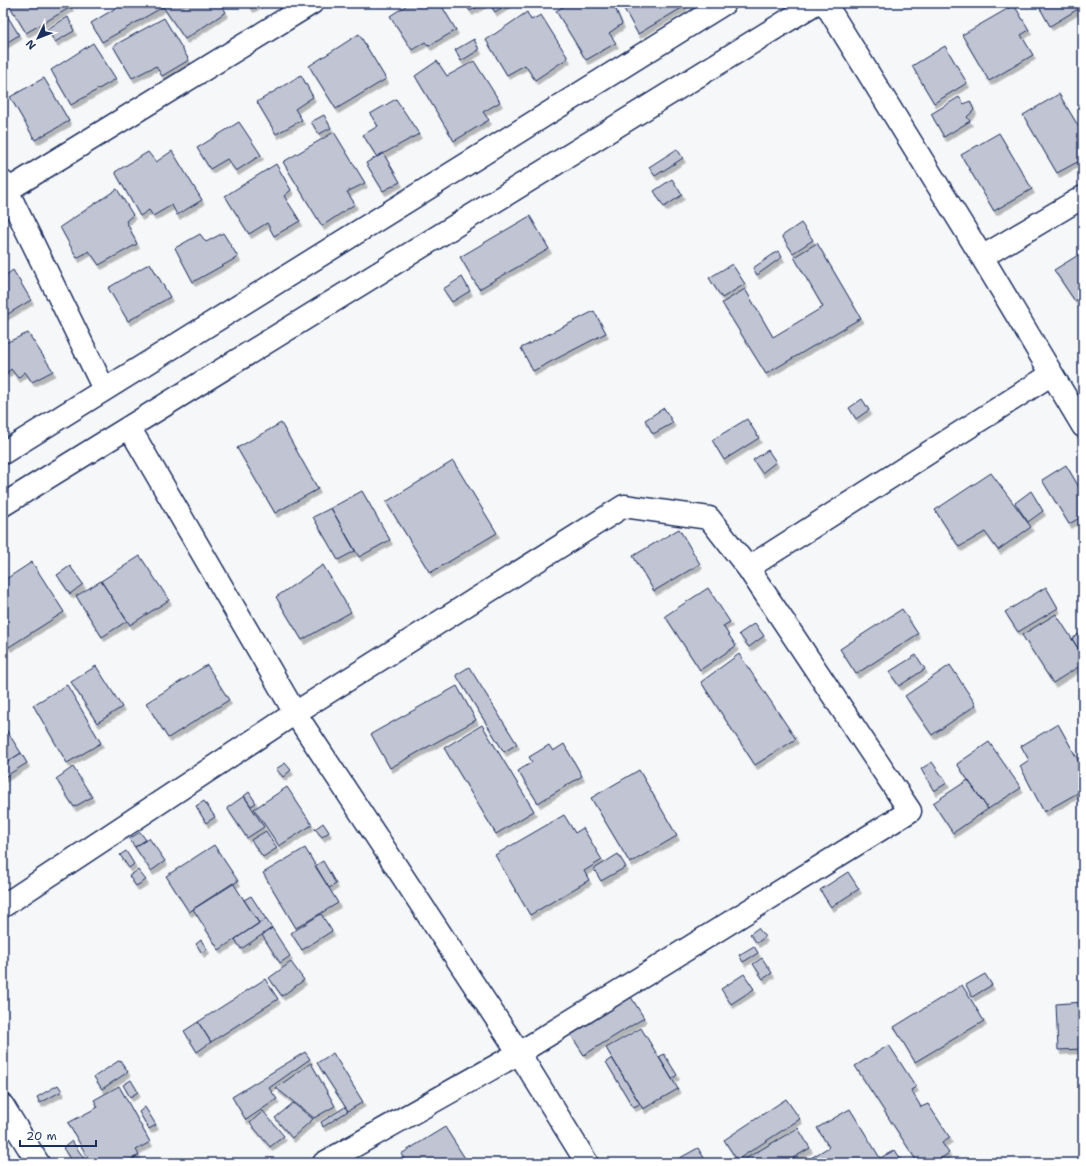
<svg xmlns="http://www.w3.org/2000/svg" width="1086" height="1166" font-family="'Shantell Sans',sans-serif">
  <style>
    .building { fill: #c0c4d3; stroke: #1b2f5e; filter: url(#shadow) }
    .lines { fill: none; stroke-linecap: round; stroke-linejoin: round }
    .minor-casing { stroke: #1b2f5e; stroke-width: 25 }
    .minor { stroke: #fff; stroke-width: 22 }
  </style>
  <defs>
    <filter id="shadow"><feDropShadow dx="2.5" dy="4.5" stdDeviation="0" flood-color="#0004"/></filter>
  </defs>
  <rect width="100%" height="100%" fill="#f6f7f9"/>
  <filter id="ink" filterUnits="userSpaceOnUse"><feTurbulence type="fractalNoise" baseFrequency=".025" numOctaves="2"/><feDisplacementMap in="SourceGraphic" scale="8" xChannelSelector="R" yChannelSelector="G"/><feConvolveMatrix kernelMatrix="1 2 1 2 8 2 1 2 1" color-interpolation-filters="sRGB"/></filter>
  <g filter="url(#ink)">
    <path class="building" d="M 8,3 L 69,3 L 71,7 L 26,33 Z
      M 124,3 L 161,3 L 163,7 L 102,42 L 91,23 Z
      M 169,3 L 220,3 L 226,12 L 185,39 L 163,7 Z
      M 248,3 L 260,3 L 251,8 Z
      M 410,3 L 440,3 L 456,30 L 429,46 L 425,42 L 412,50 L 390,16 Z
      M 465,3 L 484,3 L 470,11 Z
      M 489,3 L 509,3 L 495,12 Z
      M 569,3 L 613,3 L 622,24 L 609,33 L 616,43 L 586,60 L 556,11 Z
      M 628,3 L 683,3 L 685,6 L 638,34 L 623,7 Z
      M 1037,3 L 1083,3 L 1083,6 L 1050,26 Z
      M 1014,5 L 1029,30 L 1021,35 L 1033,55 L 989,81 L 962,35 Z
      M 3,9 L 19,35 L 3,45 Z
      M 527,12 L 531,20 L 541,15 L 568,58 L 535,80 L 525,65 L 507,75 L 486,40 Z
      M 68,17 L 74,31 L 55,42 L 47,29 Z
      M 164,18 L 189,60 L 162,76 L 156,66 L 132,78 L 113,46 Z
      M 359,34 L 386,79 L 336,109 L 309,66 Z
      M 474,39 L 479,50 L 461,61 L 455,50 Z
      M 93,43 L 116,79 L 71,105 L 51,70 Z
      M 945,46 L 967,83 L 934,103 L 912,66 Z
      M 437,61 L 447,76 L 474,61 L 500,102 L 483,112 L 489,120 L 454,141 L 415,76 Z
      M 301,75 L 313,97 L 295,109 L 302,120 L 276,134 L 257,102 Z
      M 44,78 L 69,121 L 35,140 L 10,97 Z
      M 1059,94 L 1083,134 L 1083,159 L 1057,173 L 1023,115 Z
      M 959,97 L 964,104 L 970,101 L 974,110 L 967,117 L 970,121 L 944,137 L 931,114 Z
      M 396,99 L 419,134 L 377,157 L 363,135 L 378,126 L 370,114 Z
      M 324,115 L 331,128 L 319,134 L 311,122 Z
      M 239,122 L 261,155 L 236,171 L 227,159 L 210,169 L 197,148 Z
      M 334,132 L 365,183 L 347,192 L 355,204 L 322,226 L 283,162 Z
      M 999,133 L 1032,189 L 994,211 L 961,155 Z
      M 677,149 L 683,158 L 655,176 L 649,167 Z
      M 172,151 L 202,200 L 177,215 L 172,205 L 153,216 L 149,210 L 140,216 L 115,172 L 148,152 L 156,162 Z
      M 383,153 L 400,182 L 383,191 L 366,163 Z
      M 276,164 L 291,190 L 284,196 L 300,221 L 274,236 L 267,223 L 249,234 L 225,196 Z
      M 672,179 L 682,195 L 664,207 L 654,191 Z
      M 117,189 L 133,215 L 126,221 L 137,244 L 99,265 L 89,251 L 77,258 L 60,227 Z
      M 530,216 L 549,249 L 479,289 L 460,257 Z
      M 801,223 L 813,240 L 793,253 L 782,236 Z
      M 223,233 L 238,257 L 193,282 L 175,248 L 200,234 L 206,242 Z
      M 817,243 L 861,318 L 766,374 L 722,303 L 745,289 L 773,337 L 823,307 L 794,257 Z
      M 778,251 L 782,257 L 757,275 L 753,268 Z
      M 1083,252 L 1083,296 L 1075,301 L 1054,270 Z
      M 150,263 L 170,297 L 128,321 L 108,288 Z
      M 732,264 L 745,284 L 722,298 L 709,278 Z
      M 13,270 L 31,300 L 3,317 L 3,273 L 5,276 Z
      M 462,277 L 470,291 L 452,302 L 443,289 Z
      M 594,311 L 606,333 L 533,371 L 521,348 Z
      M 28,333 L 53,371 L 32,382 L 25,372 L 18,378 L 11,369 L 7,373 L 3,367 L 3,344 Z
      M 862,399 L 869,410 L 856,419 L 849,408 Z
      M 664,408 L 673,423 L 653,434 L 645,420 Z
      M 747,419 L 759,438 L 724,460 L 712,440 Z
      M 281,423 L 318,489 L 275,513 L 237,448 Z
      M 768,450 L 776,462 L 762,473 L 753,460 Z
      M 453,461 L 497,533 L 430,573 L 386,502 Z
      M 1066,465 L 1083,494 L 1083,516 L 1069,524 L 1042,480 Z
      M 991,473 L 1031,527 L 998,550 L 985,532 L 959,547 L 935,510 Z
      M 362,491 L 390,540 L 359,557 L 331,508 Z
      M 1031,491 L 1043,511 L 1028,522 L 1015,503 Z
      M 331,508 L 355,551 L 338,560 L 313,517 Z
      M 679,529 L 700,564 L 654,591 L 633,556 Z
      M 140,556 L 169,600 L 130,625 L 101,581 Z
      M 32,562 L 64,612 L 9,647 L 3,639 L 3,581 Z
      M 323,565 L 351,612 L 302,640 L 276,597 Z
      M 70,566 L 83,584 L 70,594 L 57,575 Z
      M 101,581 L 127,621 L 102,637 L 76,596 Z
      M 1046,587 L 1058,608 L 1018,632 L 1005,612 Z
      M 708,588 L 730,622 L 723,626 L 736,646 L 700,670 L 665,616 Z
      M 902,609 L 918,634 L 856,674 L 840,649 Z
      M 1056,614 L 1083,656 L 1083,664 L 1053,683 L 1022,635 Z
      M 755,623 L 764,636 L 749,647 L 739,634 Z
      M 1079,634 L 1083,641 L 1083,656 L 1072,639 Z
      M 739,654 L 796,739 L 755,765 L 701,682 Z
      M 916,655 L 925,669 L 899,686 L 889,672 Z
      M 207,665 L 229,700 L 168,738 L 146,703 Z
      M 950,665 L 976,705 L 932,735 L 905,696 Z
      M 96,666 L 122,707 L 97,723 L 71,682 Z
      M 469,667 L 517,744 L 504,752 L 456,675 Z
      M 67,685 L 101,743 L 67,763 L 33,705 Z
      M 457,686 L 476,720 L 390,768 L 371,734 Z
      M 1058,724 L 1083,769 L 1083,790 L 1044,812 L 1020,766 L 1029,760 L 1021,746 Z
      M 3,725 L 21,753 L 3,765 Z
      M 482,725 L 534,811 L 496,834 L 444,748 Z
      M 989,742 L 1021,788 L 988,809 L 957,764 Z
      M 564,744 L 582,776 L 538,803 L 518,771 L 532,762 L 529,757 L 549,745 L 553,751 Z
      M 21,753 L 27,763 L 3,778 L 3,765 Z
      M 932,762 L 947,783 L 934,791 L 921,769 Z
      M 285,763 L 291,770 L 283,777 L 276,769 Z
      M 73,767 L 92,797 L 74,807 L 56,779 Z
      M 639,770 L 677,836 L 630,863 L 591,798 Z
      M 968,780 L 988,809 L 953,833 L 933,803 Z
      M 287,787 L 312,825 L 279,846 L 254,809 Z
      M 249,792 L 256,803 L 251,806 L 244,796 Z
      M 244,796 L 264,827 L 247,838 L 227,808 Z
      M 204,801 L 215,817 L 206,823 L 196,806 Z
      M 564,815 L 575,833 L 583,828 L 602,860 L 584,871 L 589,880 L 530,915 L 495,855 Z
      M 323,823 L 329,832 L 322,837 L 315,829 Z
      M 266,831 L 277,848 L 263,857 L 251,840 Z
      M 140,832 L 146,840 L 135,847 L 129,839 Z
      M 149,838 L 165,861 L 151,871 L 135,847 Z
      M 214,845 L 238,881 L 189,912 L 166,876 Z
      M 305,848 L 338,903 L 296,928 L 263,873 Z
      M 126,851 L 134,864 L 129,868 L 120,855 Z
      M 618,854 L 626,867 L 601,881 L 594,869 Z
      M 323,861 L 336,884 L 329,888 L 315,866 Z
      M 138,870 L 146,880 L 136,886 L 129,876 Z
      M 848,872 L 859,889 L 831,907 L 820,890 Z
      M 233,883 L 259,923 L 219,950 L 193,909 Z
      M 251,896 L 266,919 L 259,923 L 244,900 Z
      M 321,914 L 332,931 L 302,950 L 291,933 Z
      M 266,919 L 272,928 L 241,949 L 235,939 Z
      M 272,928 L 290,956 L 280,963 L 262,935 Z
      M 758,928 L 765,937 L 757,943 L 750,934 Z
      M 201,940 L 207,949 L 202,953 L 196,944 Z
      M 754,946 L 758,953 L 743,962 L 739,955 Z
      M 762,958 L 772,973 L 763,979 L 753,964 Z
      M 291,962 L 304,980 L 282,996 L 269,978 Z
      M 744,974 L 754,989 L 731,1004 L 721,989 Z
      M 985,974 L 992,985 L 972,997 L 966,985 Z
      M 265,979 L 278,999 L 211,1042 L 198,1022 Z
      M 962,985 L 984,1021 L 915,1062 L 894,1027 Z
      M 631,997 L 644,1018 L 584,1055 L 571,1035 Z
      M 1083,1002 L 1083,1049 L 1058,1050 L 1056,1004 Z
      M 198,1022 L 211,1042 L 197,1052 L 184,1031 Z
      M 641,1028 L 678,1089 L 643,1109 L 606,1048 Z
      M 889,1045 L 916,1087 L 911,1090 L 921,1107 L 928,1104 L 950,1138 L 942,1143 L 949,1153 L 934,1163 L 918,1163 L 855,1066 Z
      M 305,1052 L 310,1059 L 269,1088 L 277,1099 L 246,1120 L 232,1097 Z
      M 333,1053 L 363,1102 L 348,1111 L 317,1063 Z
      M 664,1054 L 677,1075 L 672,1079 L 659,1057 Z
      M 612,1058 L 640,1104 L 633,1107 L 606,1062 Z
      M 120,1060 L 128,1072 L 102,1089 L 94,1077 Z
      M 311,1063 L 335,1106 L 314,1118 L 276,1088 Z
      M 131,1080 L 138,1092 L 130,1097 L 123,1085 Z
      M 58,1085 L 62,1091 L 40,1103 L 37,1097 Z
      M 119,1086 L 150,1142 L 136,1150 L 139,1155 L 125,1163 L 91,1163 L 68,1123 L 98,1107 L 94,1100 Z
      M 786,1099 L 800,1119 L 737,1160 L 724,1140 Z
      M 293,1103 L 313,1119 L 292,1138 L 275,1118 Z
      M 145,1107 L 156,1125 L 149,1129 L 139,1112 Z
      M 345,1107 L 348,1111 L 323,1127 L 321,1122 Z
      M 850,1109 L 880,1158 L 895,1150 L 903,1163 L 807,1163 L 806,1161 L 829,1147 L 817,1128 Z
      M 263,1111 L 284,1136 L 270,1147 L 250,1123 Z
      M 445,1127 L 468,1163 L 407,1163 L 401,1154 Z
      M 798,1128 L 810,1148 L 793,1158 L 796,1163 L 745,1163 L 743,1160 Z
      M 72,1141 L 85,1160 L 81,1163 L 73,1163 L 63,1148 Z
      M 698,1148 L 707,1163 L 671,1163 Z"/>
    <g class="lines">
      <defs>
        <path id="minor" d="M 825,3 L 982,257 L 1083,426
          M 3,182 L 104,389
          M 3,193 L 312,3
          M 982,257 L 1083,197
          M 129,427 L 295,713 L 519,1053 L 587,1163
          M 3,453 L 725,3
          M 3,505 L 816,3
          M 748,568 L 1052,374
          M 3,906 L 295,713 L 624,506 L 709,518 L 748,568 L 910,811 L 519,1053 L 324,1163
          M 3,1106 L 38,1163"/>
      </defs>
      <use href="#minor" class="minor-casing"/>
      <use href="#minor" class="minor"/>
    </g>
  </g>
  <rect width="1086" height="1166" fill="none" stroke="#fff" stroke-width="16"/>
  <rect x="8" y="8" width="1070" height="1150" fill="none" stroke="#1b2f5e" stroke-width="1.5" filter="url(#ink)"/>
  <g transform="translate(38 38) rotate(227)" stroke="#ffffff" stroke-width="3" paint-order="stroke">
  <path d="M0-3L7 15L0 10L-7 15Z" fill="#1b2f5e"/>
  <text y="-6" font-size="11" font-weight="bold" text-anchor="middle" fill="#1b2f5e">N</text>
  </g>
  <path d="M20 1140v6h76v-6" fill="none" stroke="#1b2f5e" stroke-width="2"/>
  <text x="26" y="1140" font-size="12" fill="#1b2f5e" stroke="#ffffff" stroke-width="3" paint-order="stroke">20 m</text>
</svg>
